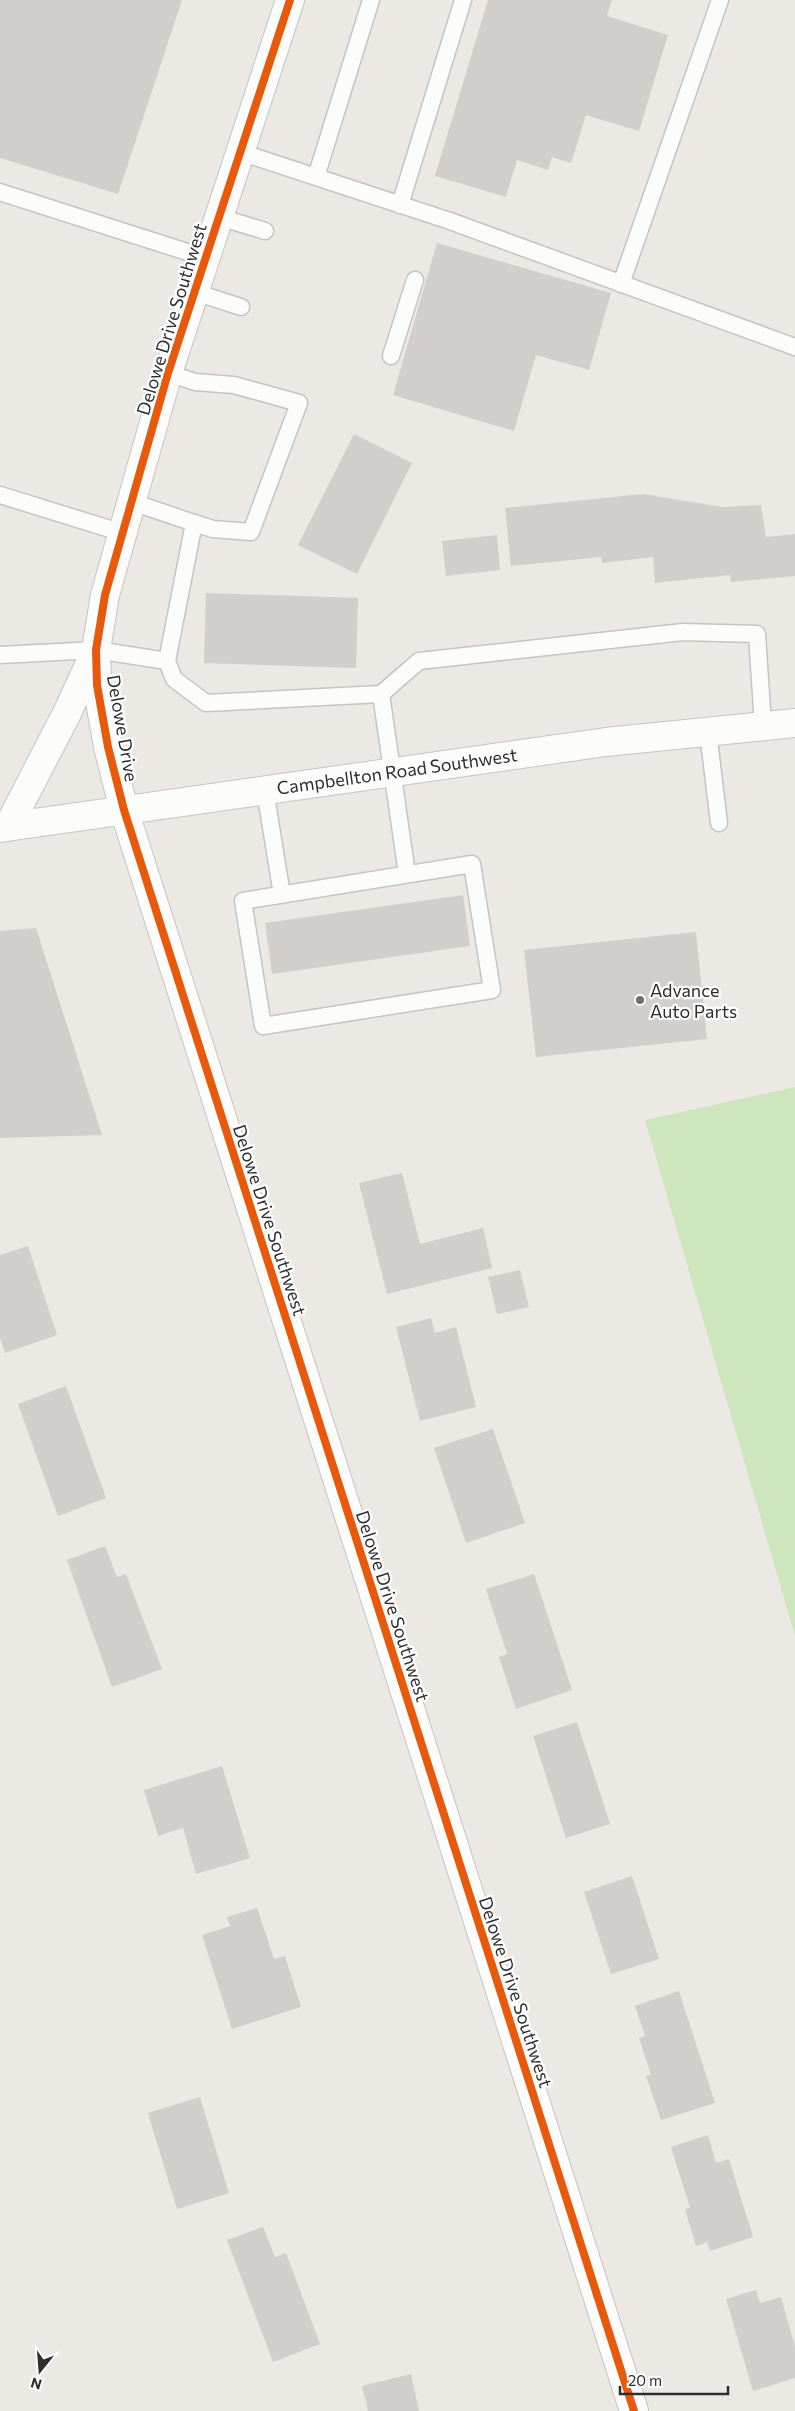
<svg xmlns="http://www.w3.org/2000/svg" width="795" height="2411" font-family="Commissioner,sans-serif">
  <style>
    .green { fill: #cee6be }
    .building { fill: #d1cecb }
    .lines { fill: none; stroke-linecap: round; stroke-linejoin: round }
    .service-casing { stroke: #c5c4c5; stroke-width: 19 }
    .minor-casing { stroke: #c5c4c5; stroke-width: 30 }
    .tertiary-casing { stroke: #c5c4c5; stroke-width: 30 }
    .secondary-casing { stroke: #c5c4c5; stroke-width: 30 }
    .service { stroke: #fcfcfb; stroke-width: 16 }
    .minor { stroke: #fcfcfb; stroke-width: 28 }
    .tertiary { stroke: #fcfcfb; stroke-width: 28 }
    .secondary { stroke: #fcfcfb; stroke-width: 28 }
    .cycleway-casing { stroke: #fff; stroke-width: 11 }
    .cycleway { stroke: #e8590c; stroke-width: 8 }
    .poi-dot { fill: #706f6e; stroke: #fff; stroke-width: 2 }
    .labels { text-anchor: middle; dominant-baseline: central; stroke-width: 4.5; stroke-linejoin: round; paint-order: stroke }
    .street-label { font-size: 18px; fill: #2e2e2e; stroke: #fff }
    .poi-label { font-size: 18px; fill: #2e2e2e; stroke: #fff; text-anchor: start }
  </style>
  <rect width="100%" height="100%" fill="#ece8e4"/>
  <path class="green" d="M 795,1087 L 795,1636 L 645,1120 Z"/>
  <path class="building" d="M 0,0 L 182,0 L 118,194 L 0,158 Z
    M 488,0 L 612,0 L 607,16 L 668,35 L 639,131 L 586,115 L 571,163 L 552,157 L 548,170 L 517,160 L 506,197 L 435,176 Z
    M 437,243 L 611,293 L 589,370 L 536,355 L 514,431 L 393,395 Z
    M 354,434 L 412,463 L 357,574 L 298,545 Z
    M 643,494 L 722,507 L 761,505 L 766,537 L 795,534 L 795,576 L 731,582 L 730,575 L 655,583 L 653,557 L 602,563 L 601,557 L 511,566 L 505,508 Z
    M 497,535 L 500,570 L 446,576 L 442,541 Z
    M 206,593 L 358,598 L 356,668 L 204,663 Z
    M 463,895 L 470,946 L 272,974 L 265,923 Z
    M 36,928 L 102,1135 L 0,1138 L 0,931 Z
    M 696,932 L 707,1039 L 536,1057 L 524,950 Z
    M 402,1173 L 420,1244 L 483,1228 L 492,1268 L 387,1294 L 359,1183 Z
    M 28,1246 L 57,1335 L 5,1353 L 0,1338 L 0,1255 Z
    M 520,1270 L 529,1307 L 497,1314 L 488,1277 Z
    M 431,1318 L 435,1333 L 456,1327 L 476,1407 L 420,1421 L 396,1327 Z
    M 66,1386 L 106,1498 L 58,1516 L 18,1404 Z
    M 493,1429 L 525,1523 L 466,1543 L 434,1448 Z
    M 105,1546 L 117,1577 L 126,1574 L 162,1669 L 112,1687 L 67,1560 Z
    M 534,1574 L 572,1690 L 516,1709 L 499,1657 L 507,1654 L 486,1589 Z
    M 577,1722 L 610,1824 L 566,1838 L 533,1736 Z
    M 222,1766 L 250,1858 L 196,1874 L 183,1828 L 158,1836 L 144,1790 Z
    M 632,1876 L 659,1959 L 611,1974 L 584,1892 Z
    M 257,1908 L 274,1959 L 285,1956 L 301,2007 L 232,2029 L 202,1935 L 230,1926 L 227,1917 Z
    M 679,1991 L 715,2103 L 661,2120 L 646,2076 L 651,2075 L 639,2038 L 645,2036 L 635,2006 Z
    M 200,2097 L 229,2193 L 177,2209 L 148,2113 Z
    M 708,2135 L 716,2163 L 729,2159 L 753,2237 L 710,2251 L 707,2242 L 696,2246 L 685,2209 L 690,2208 L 671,2147 Z
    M 263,2227 L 275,2257 L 286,2253 L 320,2344 L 273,2362 L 227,2240 Z
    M 756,2290 L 760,2303 L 781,2297 L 795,2346 L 795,2378 L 753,2391 L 726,2299 Z
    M 411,2374 L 419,2411 L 368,2411 L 362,2386 Z"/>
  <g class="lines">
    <defs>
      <path id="service" d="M 240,152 L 450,221 L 795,347
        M 316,177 L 371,0
        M 0,192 L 206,258
        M 400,205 L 463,0
        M 219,217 L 265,231
        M 621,284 L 720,0
        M 194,292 L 241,307
        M 391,356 L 415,280
        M 168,373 L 195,382 L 234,385 L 299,403 L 251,532 L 213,529 L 194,523
        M 0,495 L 123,533
        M 132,502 L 194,523 L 167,661 L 174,679 L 206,703 L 381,694 L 407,874
        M 0,655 L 96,650 L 167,661
        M 381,694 L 419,661 L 683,632 L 757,634 L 763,726
        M 708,732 L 719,823
        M 265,790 L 282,895
        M 472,864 L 492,990 L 263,1026 L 243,901 Z"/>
      <path id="minor" d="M 124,810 L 634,2411"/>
      <path id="tertiary" d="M 124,810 L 108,747 L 97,685 L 96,650 L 105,595 L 168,373 L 290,0"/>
      <path id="secondary" d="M 8,827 L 67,713 L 96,650
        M 0,828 L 606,742 L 795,723"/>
    </defs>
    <use href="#service" class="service-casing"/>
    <use href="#minor" class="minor-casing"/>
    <use href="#tertiary" class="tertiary-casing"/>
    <use href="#secondary" class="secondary-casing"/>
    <use href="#service" class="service"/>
    <use href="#minor" class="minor"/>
    <use href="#tertiary" class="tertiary"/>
    <use href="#secondary" class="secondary"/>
    <defs>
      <path id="cycleway" d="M 290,0 L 168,373 L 105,595 L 96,650 L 97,685 L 108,747 L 124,810 L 634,2411"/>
    </defs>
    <use href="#cycleway" class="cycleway-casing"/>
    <use href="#cycleway" class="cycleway"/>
  </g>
  <circle class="poi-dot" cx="640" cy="1000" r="5"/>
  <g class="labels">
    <g class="street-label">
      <text transform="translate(171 319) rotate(-73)">Delowe Drive Southwest</text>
      <text transform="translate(123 728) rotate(80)">Delowe Drive</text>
      <text transform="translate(397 771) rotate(-8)">Campbellton Road Southwest</text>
      <text transform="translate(270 1220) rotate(72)">Delowe Drive Southwest</text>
      <text transform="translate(393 1606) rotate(72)">Delowe Drive Southwest</text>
      <text transform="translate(516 1992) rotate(72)">Delowe Drive Southwest</text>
    </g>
    <g class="poi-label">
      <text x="650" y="990">Advance<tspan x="650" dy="21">Auto Parts</tspan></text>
    </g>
  </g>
  <g transform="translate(40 2371) rotate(197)" stroke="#ffffff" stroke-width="4" paint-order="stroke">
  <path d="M0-4L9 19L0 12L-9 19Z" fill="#2e2e2e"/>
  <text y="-8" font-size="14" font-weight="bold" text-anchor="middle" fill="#2e2e2e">N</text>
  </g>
  <path d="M620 2386v8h108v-8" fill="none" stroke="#2e2e2e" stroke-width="2.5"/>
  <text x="628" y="2386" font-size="15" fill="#2e2e2e" stroke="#ffffff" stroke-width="4" paint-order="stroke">20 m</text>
</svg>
